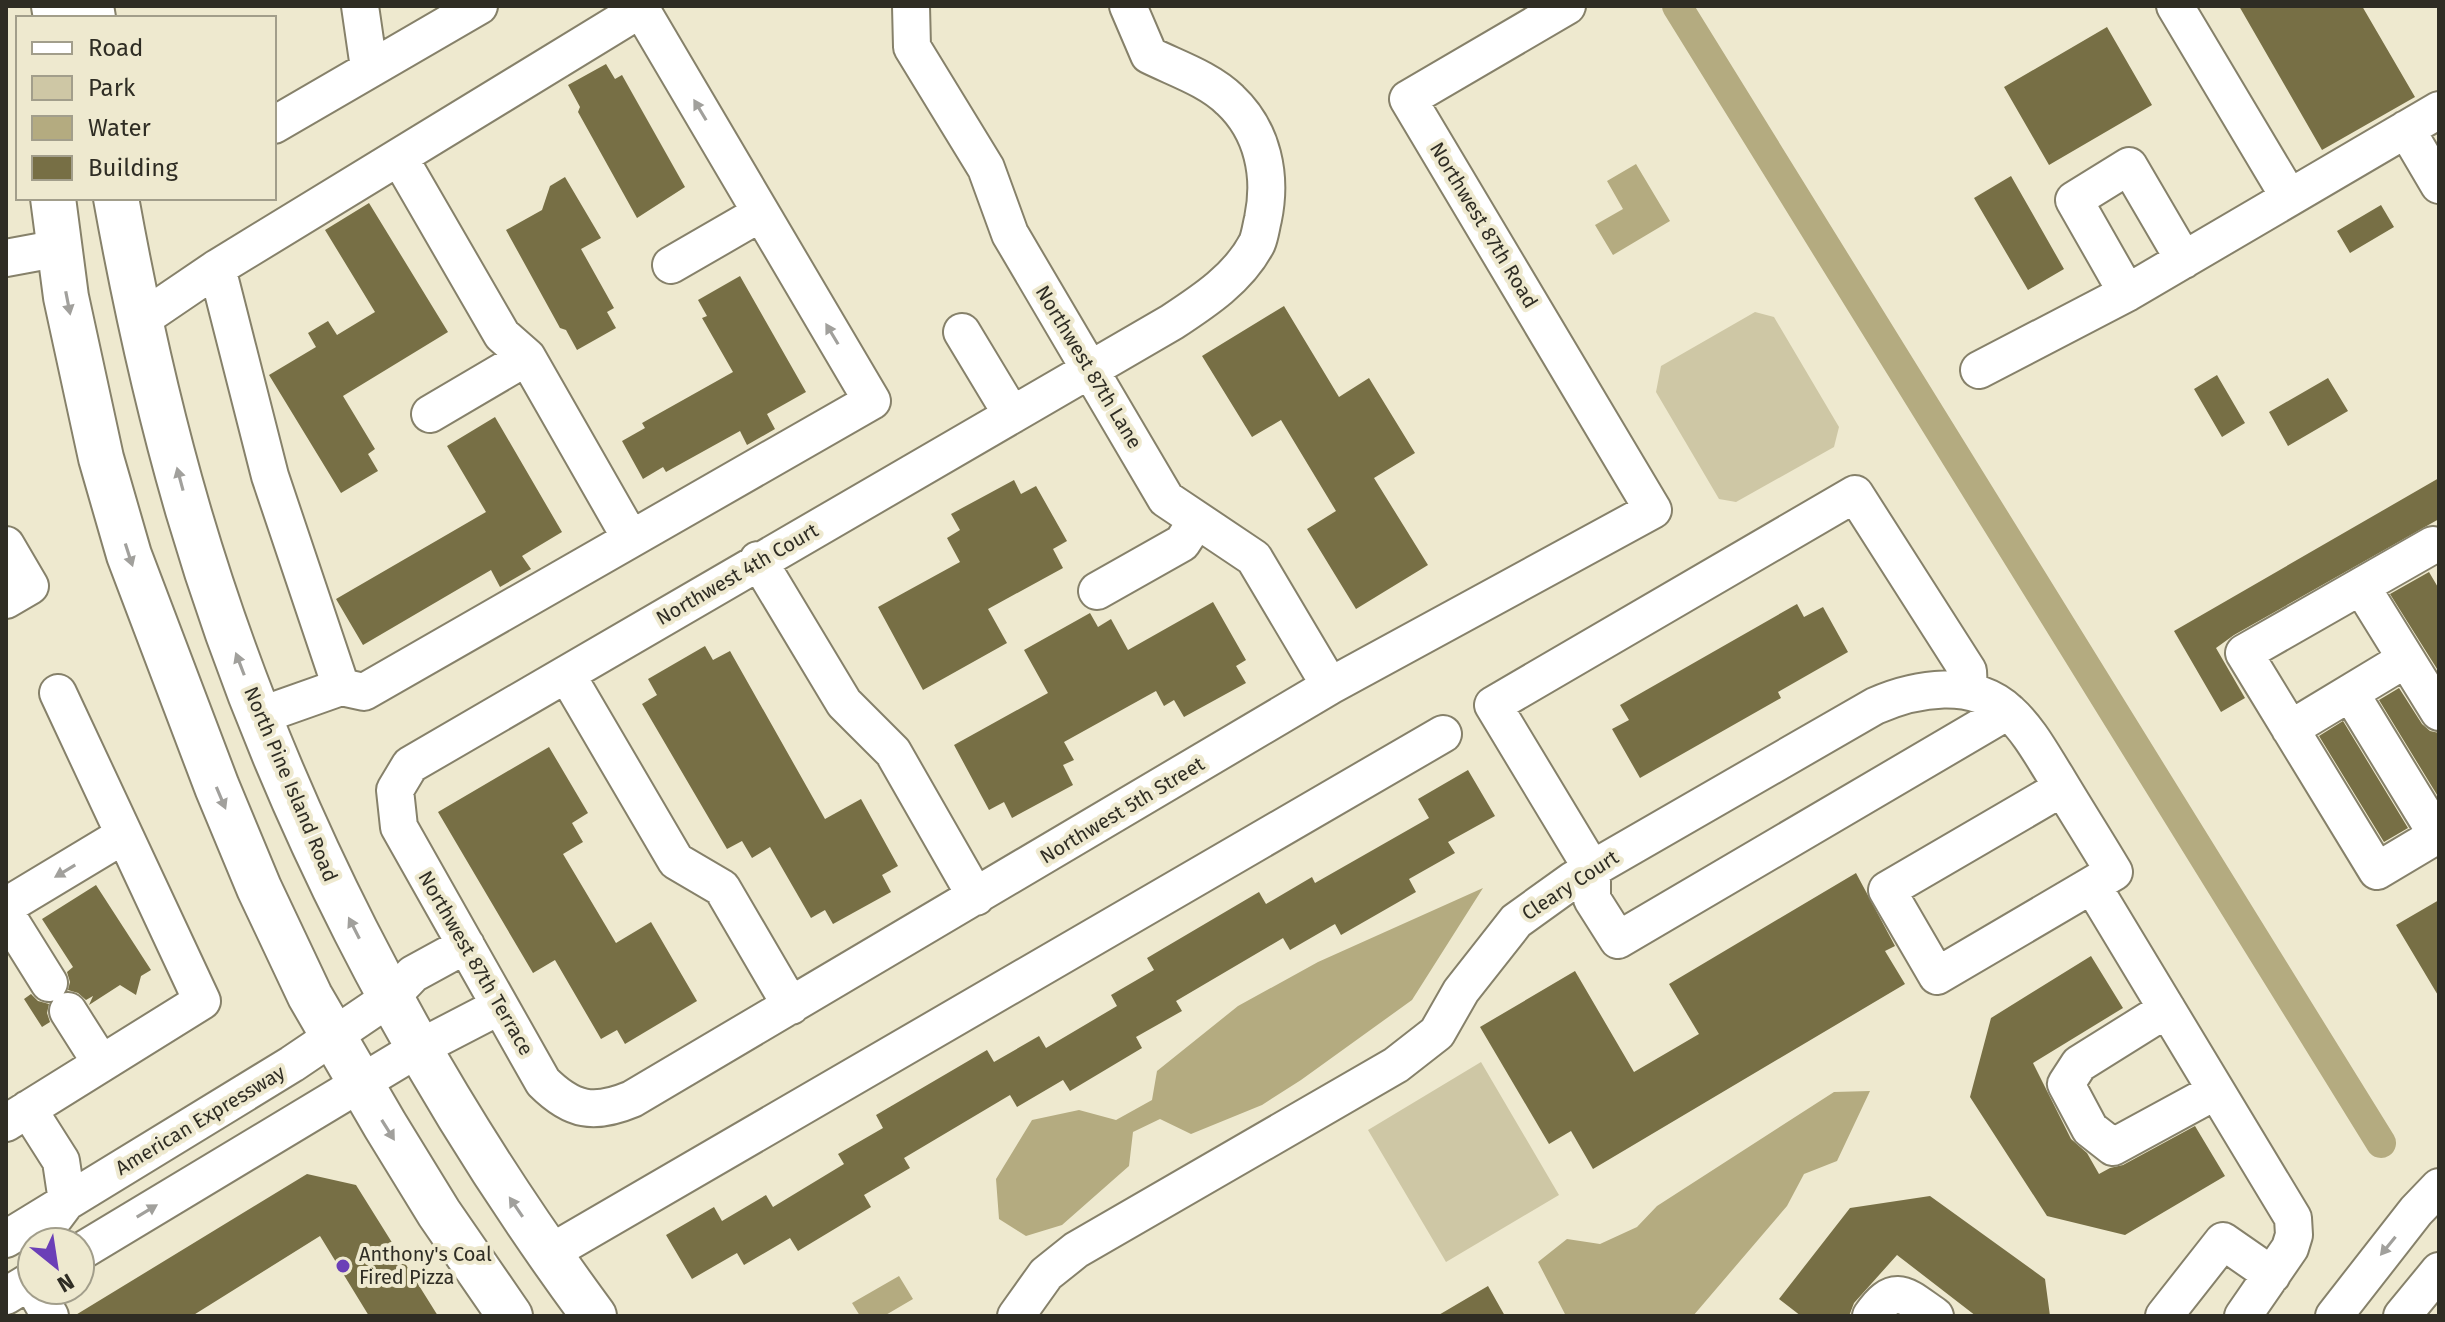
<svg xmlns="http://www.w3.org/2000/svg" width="2445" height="1322" font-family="'Fira Sans',sans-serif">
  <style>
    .green { fill: #cec7a5 }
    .water { fill: #b4ab80 }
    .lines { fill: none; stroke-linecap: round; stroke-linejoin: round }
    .canal { stroke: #b4ab80; stroke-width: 30 }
    .building { fill: #776f45 }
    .minor-casing { stroke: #86816a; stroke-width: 40 }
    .major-casing { stroke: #86816a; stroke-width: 48 }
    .minor { stroke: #fff; stroke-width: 36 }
    .major { stroke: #fff; stroke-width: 44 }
    .oneway { fill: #a1a09c }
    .poi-dot { fill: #6b3fb7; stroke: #eee9cf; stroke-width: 3 }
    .labels { text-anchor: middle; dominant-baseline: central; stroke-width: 8; stroke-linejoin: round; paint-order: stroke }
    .street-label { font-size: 20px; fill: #2f2d24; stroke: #eee9cf }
    .poi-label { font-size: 20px; fill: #2f2d24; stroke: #eee9cf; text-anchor: start }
  </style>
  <rect width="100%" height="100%" fill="#eee9cf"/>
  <path class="green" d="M 1755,312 L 1774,317 L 1839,427 L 1834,447 L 1736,502 L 1719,499 L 1656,392 L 1661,366 Z
    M 1481,1062 L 1559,1195 L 1446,1262 L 1368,1130 Z"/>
  <path class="water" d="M 1636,164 L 1670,221 L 1613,255 L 1595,225 L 1623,209 L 1607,181 Z
    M 1483,888 L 1412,1000 L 1301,1080 L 1262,1105 L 1191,1134 L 1160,1119 L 1133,1132 L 1129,1166 L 1062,1225 L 1026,1236 L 999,1219 L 996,1179 L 1032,1120 L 1079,1110 L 1116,1120 L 1152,1100 L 1157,1071 L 1238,1006 L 1318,962 Z
    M 1870,1091 L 1837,1161 L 1804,1174 L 1787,1206 L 1693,1316 L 1566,1316 L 1538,1262 L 1567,1239 L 1600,1244 L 1637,1227 L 1657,1206 L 1834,1092 Z
    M 899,1276 L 913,1299 L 884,1316 L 860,1316 L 852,1303 Z"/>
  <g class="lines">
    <path class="canal" d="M 1677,6 L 2381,1143"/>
  </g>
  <path class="building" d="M 2239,6 L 2362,6 L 2415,97 L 2322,150 Z
    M 2107,27 L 2152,105 L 2049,165 L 2004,87 Z
    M 606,64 L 615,79 L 622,75 L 685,187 L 637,218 L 578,112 L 580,107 L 568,85 Z
    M 2011,176 L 2064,269 L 2028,290 L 1974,198 Z
    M 565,177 L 601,238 L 581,249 L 614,308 L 607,312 L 616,328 L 577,350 L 566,330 L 560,328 L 506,230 L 542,210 L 550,186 Z
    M 369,203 L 448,332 L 343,396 L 375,449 L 368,454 L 378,471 L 341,493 L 269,375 L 316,347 L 308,333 L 328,321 L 337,335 L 375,312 L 325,230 Z
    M 2381,205 L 2394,227 L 2350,253 L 2337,231 Z
    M 740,276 L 806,392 L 767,414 L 775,429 L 747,445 L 740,431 L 666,472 L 663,467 L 643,479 L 622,441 L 645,428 L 642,423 L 733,372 L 702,318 L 707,316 L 698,300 Z
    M 1284,306 L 1339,397 L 1369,378 L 1415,453 L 1374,478 L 1428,565 L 1356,609 L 1307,529 L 1336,511 L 1281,420 L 1252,437 L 1202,356 Z
    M 2217,375 L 2245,423 L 2222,437 L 2194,389 Z
    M 2328,378 L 2348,411 L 2288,446 L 2269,412 Z
    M 495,417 L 562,532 L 522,556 L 531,569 L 500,587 L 491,570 L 363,645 L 336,599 L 486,512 L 447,446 Z
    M 2439,478 L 2439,519 L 2234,635 L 2216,648 L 2245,698 L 2221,712 L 2174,631 Z
    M 1014,480 L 1021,494 L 1036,486 L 1067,541 L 1053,549 L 1063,568 L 988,609 L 1007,643 L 923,690 L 878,607 L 960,562 L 947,538 L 960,530 L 951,514 Z
    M 2429,572 L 2439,589 L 2439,672 L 2390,594 Z
    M 1213,602 L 1246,660 L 1236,666 L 1246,683 L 1184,717 L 1174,700 L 1164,706 L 1156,691 L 1064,742 L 1074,760 L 1063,765 L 1073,785 L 1012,818 L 1004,802 L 989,810 L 954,745 L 1048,693 L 1024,650 L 1090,613 L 1098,627 L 1111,619 L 1128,650 Z
    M 1797,604 L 1804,617 L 1823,607 L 1848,652 L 1778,692 L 1781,698 L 1640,778 L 1612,729 L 1629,720 L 1620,705 Z
    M 705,646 L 713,660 L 730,651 L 825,819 L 861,799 L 898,866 L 882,875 L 891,892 L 833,924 L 825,910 L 811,918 L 770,847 L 752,858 L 742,841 L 727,849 L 642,704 L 657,695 L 648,679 Z
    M 2399,688 L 2422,724 L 2430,731 L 2439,733 L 2439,798 L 2379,700 Z
    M 2343,721 L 2408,828 L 2384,842 L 2319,736 Z
    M 549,747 L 588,813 L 572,823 L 583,842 L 563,854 L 616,943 L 651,922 L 697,1001 L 625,1044 L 617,1030 L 601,1039 L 555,960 L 533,973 L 438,812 Z
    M 1468,770 L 1495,816 L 1448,842 L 1455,853 L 1409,879 L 1416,892 L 1341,935 L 1335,924 L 1290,950 L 1283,938 L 1176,1001 L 1182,1011 L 1136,1037 L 1142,1048 L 1070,1091 L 1063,1080 L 1017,1107 L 1010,1095 L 904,1158 L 910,1168 L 864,1195 L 871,1207 L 798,1251 L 790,1238 L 744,1265 L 737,1253 L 692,1279 L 666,1235 L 714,1207 L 722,1221 L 766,1195 L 773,1207 L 844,1164 L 838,1154 L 883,1128 L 876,1115 L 987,1050 L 994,1062 L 1039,1036 L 1046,1048 L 1117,1006 L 1111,995 L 1154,970 L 1147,958 L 1259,892 L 1266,904 L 1312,877 L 1315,883 L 1429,818 L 1418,799 Z
    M 1856,873 L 1895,946 L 1885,951 L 1905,984 L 1593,1169 L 1571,1131 L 1549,1144 L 1480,1027 L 1575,971 L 1634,1072 L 1699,1034 L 1669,984 Z
    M 96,885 L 151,970 L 141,976 L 136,995 L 120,985 L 89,1005 L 93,996 L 86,1000 L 78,993 L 68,990 L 70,982 L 67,972 L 73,967 L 42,919 Z
    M 2439,900 L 2439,997 L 2396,925 Z
    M 2091,956 L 2123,1008 L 2033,1063 L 2071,1139 L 2087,1153 L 2099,1174 L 2110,1168 L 2123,1165 L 2195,1126 L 2225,1176 L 2125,1235 L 2047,1216 L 1970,1097 L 1991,1018 Z
    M 31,994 L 38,1001 L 49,1004 L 47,1013 L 50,1022 L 42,1027 L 24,999 Z
    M 307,1174 L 356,1185 L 438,1316 L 369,1316 L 320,1236 L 192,1316 L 74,1316 Z
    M 1930,1196 L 2045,1279 L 2050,1316 L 1976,1316 L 1897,1255 L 1854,1303 L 1849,1316 L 1801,1316 L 1779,1299 L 1850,1208 Z
    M 1488,1286 L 1505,1316 L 1437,1316 Z"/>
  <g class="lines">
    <defs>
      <path id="minor" d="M 360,6 L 369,68
        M 911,6 L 912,47 L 986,168 L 1010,234 L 1166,499 L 1254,558 L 1330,686
        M 1128,6 L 1149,55 C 1175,68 1209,79 1230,100 C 1263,131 1272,176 1263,219 C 1261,227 1260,236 1257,243 C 1239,278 1204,301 1172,322 L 410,765 L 395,790 L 399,827 L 543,1082 C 572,1111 594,1115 632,1099 L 1330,686 L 1653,510 L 1408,99 L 1567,6
        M 2175,6 L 2289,197
        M 274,125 L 479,6
        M 2406,129 L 2439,185
        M 399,157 L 502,335 L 527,357 L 631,539
        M 6,258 L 60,248
        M 671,265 L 761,213
        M 217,268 L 641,9 L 872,401 L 364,692 L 341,687
        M 2127,293 L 2074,200 L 2129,166 L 2184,260
        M 139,321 L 217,268 L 270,476 L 341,687 L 259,716
        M 962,332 L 1012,415
        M 1979,370 L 2127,293 L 2439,110
        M 430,414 L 527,357
        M 6,545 L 30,586 L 6,600
        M 2433,545 L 2244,653 L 2377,871 L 2439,834
        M 758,560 L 844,703 L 893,752 L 976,897
        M 2361,586 L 2439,712
        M 1097,591 L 1182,543 L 1197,520
        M 567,675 L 676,861 L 722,888 L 791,1006
        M 1969,691 L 1968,671 L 1855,494 L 1493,705 L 1592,869 L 1592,899 L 1618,940 L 2008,711
        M 2351,694 L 2437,835
        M 2290,729 L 2406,659
        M 2092,885 L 2293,1218 L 2294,1235 L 2290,1248 L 2243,1316
        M 6,906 L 124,835
        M 6,914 L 49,983
        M 2167,1009 L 2079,1064 L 2066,1084 L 2090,1129 L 2113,1147 L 2216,1091
        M 68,1011 L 101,1063
        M 28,1109 L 61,1161 L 67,1201 L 55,1217
        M 6,1123 L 202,1001 L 58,693
        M 6,1239 L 292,1064 L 391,997 L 413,974 L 466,945
        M 80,1252 L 419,1048 L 500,1006
        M 548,1254 L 1443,734
        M 35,1290 L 50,1316
        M 6,1296 L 32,1280
        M 1016,1316 L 1046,1274 L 1076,1250 L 1396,1065 L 1437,1033 L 1461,991 L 1516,921 L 1573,880 L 1875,706 C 1916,688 1973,678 2009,712 C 2029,730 2042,755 2056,777 C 2075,809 2095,840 2114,872 L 1937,976 L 1887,890 L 2062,788
        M 1871,1316 C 1895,1281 1906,1296 1935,1316
        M 2164,1316 L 2223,1241 L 2272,1275
        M 2334,1316 L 2416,1211 L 2439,1187
        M 2402,1316 L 2439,1271"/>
      <path id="major" d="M 54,6 L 56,18
        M 91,6 L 93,18
        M 53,198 L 66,297 L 101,458 L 129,555 L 217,787 L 259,888 L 310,996 L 385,1125 L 439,1213 L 510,1316
        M 116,198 C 135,303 158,407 188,510 C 273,800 415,1074 594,1316"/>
    </defs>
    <use href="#minor" class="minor-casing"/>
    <use href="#major" class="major-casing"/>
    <use href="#minor" class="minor"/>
    <use href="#major" class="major"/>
  </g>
  <defs><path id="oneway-solid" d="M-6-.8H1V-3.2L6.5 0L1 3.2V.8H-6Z" transform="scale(2)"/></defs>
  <g class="oneway">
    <use href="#oneway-solid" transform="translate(700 110) rotate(-121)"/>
    <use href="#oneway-solid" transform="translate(68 303) rotate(79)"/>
    <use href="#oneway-solid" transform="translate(832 334) rotate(-121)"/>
    <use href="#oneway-solid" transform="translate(180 479) rotate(-105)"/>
    <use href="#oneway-solid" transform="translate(129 555) rotate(72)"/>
    <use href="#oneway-solid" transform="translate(240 664) rotate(-111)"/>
    <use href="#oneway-solid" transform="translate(221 798) rotate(67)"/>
    <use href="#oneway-solid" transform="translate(65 871) rotate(149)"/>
    <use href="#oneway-solid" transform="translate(354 928) rotate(-117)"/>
    <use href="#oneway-solid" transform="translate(388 1130) rotate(58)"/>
    <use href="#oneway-solid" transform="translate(516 1207) rotate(-124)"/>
    <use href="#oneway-solid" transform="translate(147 1211) rotate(-31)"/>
    <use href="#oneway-solid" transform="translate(2388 1246) rotate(129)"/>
  </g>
  <circle class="poi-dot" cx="343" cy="1266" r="8"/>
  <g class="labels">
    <g class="street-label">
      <text transform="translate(1484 225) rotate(59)">Northwest 87th Road</text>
      <text transform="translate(1089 367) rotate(59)">Northwest 87th Lane</text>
      <text transform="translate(737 574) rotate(-30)">Northwest 4th Court</text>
      <text transform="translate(291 784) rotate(67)">North Pine Island Road</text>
      <text transform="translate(1122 810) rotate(-31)">Northwest 5th Street</text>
      <text transform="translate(1570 885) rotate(-33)">Cleary Court</text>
      <text transform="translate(476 963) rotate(60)">Northwest 87th Terrace</text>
      <text transform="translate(200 1120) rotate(-31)">American Expressway</text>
    </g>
    <g class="poi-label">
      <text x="359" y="1254">Anthony's Coal<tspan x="359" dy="23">Fired Pizza</tspan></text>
    </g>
  </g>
  <rect width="2445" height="1322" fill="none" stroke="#2f2d24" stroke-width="16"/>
  <rect x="16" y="16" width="260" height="184" fill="#eee9cf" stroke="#a29e8b" stroke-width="2"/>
  <rect x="32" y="42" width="40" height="12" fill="#ffffff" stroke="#a29e8b" stroke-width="2"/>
  <text x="88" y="56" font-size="24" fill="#2f2d24">Road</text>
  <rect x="32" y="76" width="40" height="24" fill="#cec7a5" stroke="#a29e8b" stroke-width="2"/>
  <text x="88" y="96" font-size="24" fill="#2f2d24">Park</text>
  <rect x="32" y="116" width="40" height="24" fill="#b4ab80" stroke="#a29e8b" stroke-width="2"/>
  <text x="88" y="136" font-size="24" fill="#2f2d24">Water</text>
  <rect x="32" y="156" width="40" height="24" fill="#776f45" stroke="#a29e8b" stroke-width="2"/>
  <text x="88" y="176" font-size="24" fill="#2f2d24">Building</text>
  <g transform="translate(56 1266) rotate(150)"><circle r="38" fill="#eee9cf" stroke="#a29e8b" stroke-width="2"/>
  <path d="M0-6L14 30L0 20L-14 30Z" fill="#6b3fb7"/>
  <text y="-12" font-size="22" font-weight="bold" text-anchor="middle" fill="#2f2d24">N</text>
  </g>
</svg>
